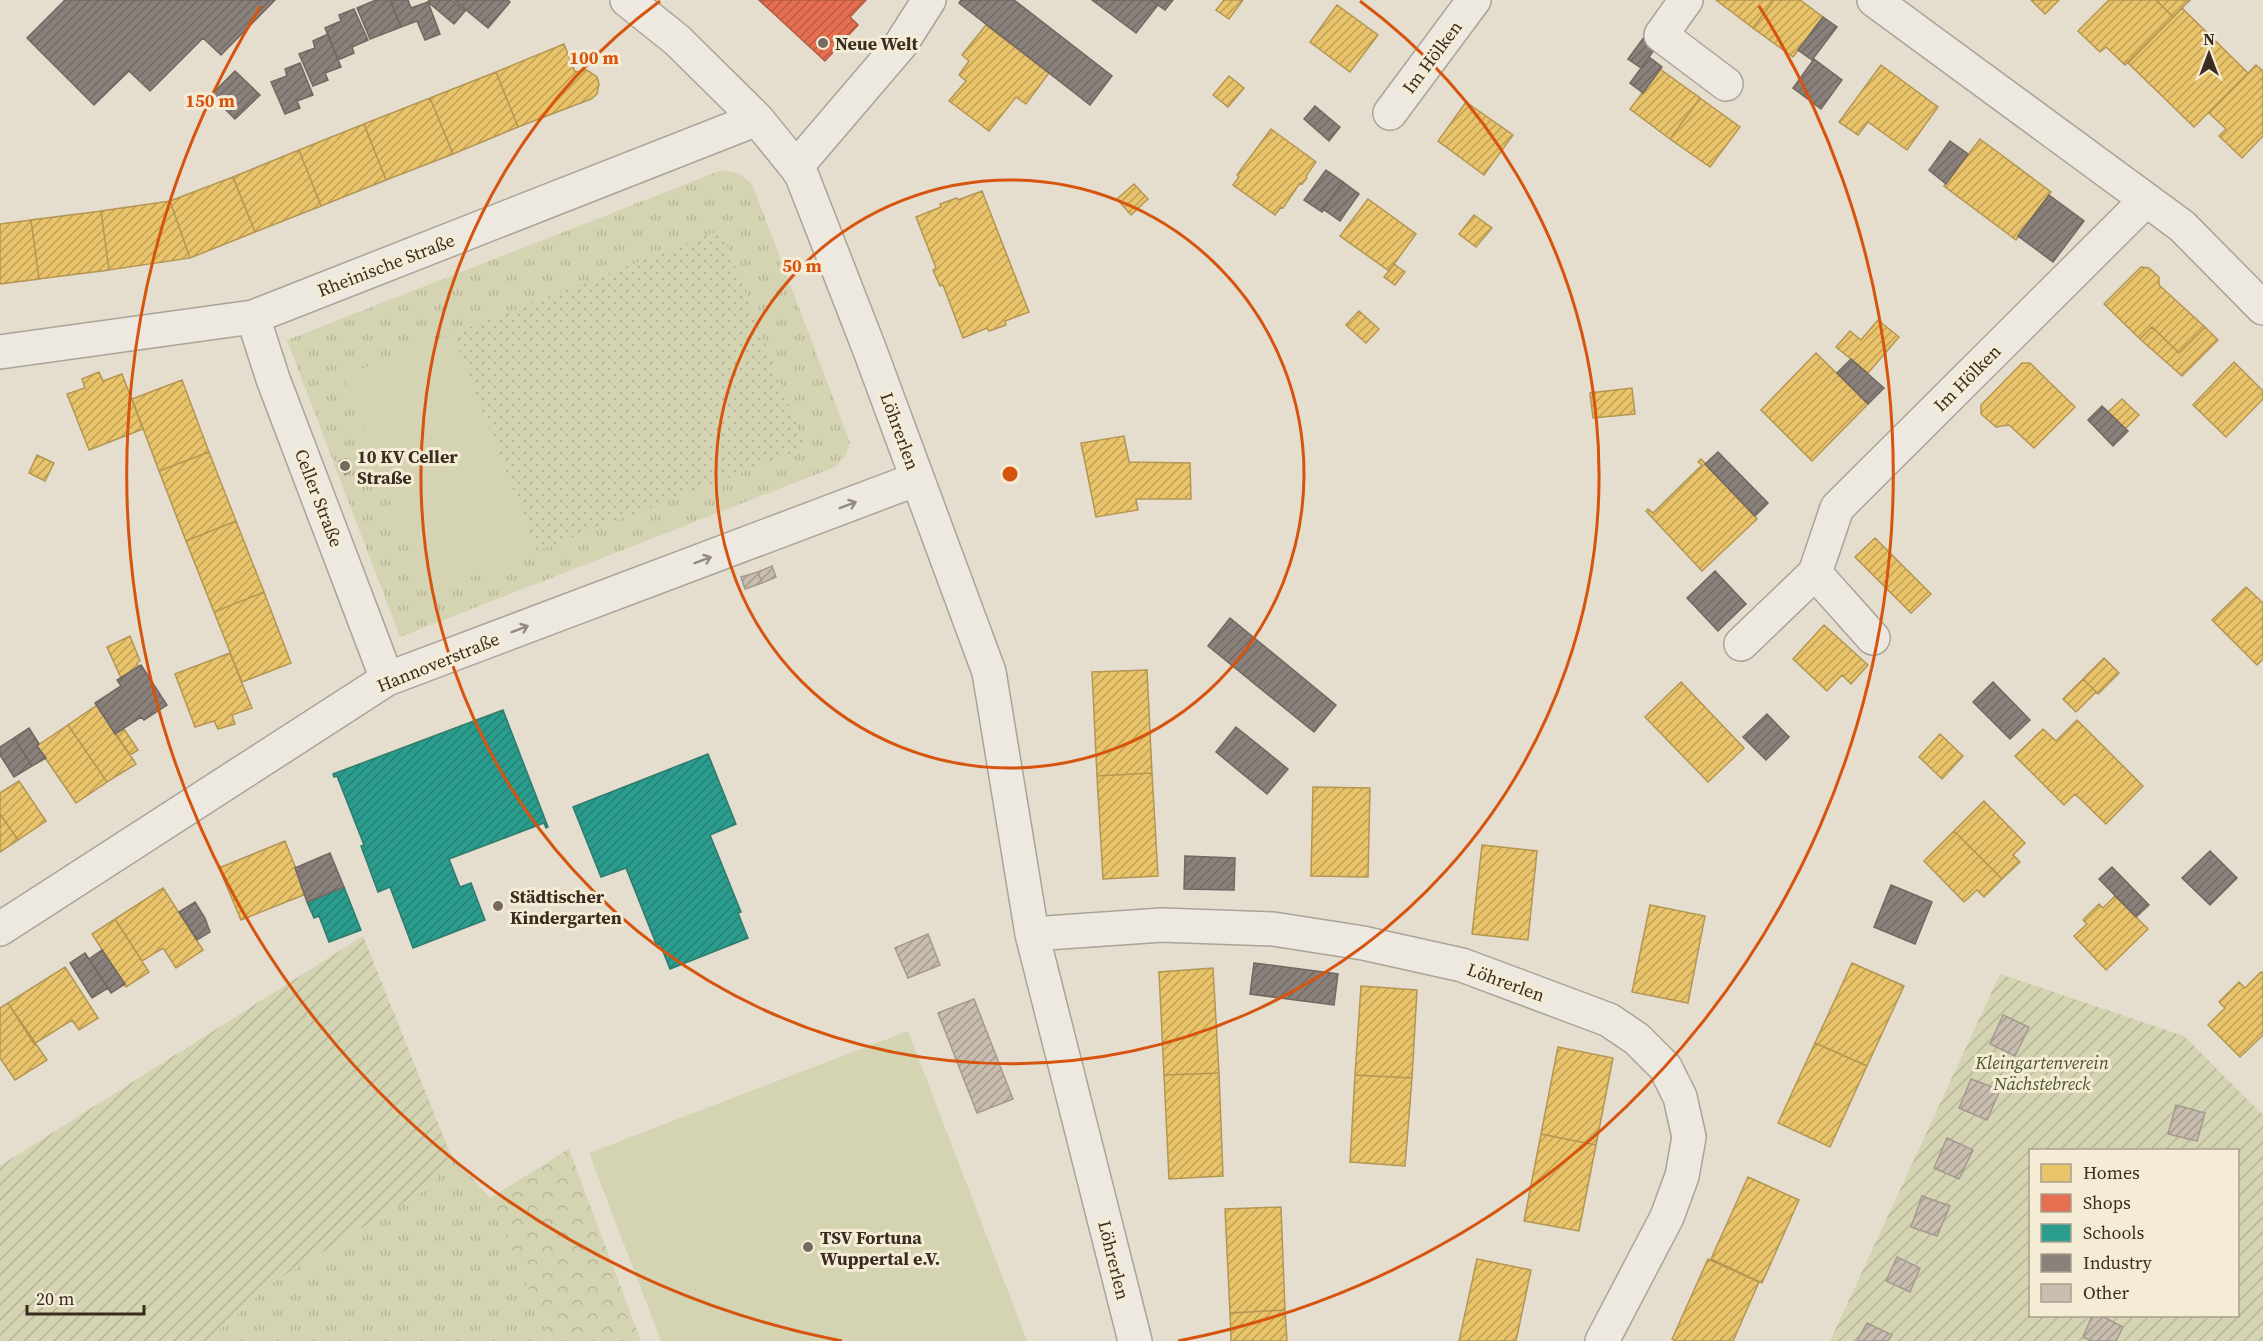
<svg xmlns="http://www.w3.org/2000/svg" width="2263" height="1341" font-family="'Source Serif 4',serif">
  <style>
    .grass { fill: url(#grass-tufts) }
    .forest { fill: url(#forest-crowns) }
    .park { fill: url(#park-dots) }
    .garden { fill: url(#garden-furrows); fill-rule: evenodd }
    .pitch { fill: #d4d4b2 }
    .homes { fill: url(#homes-hatch); stroke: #b49654; stroke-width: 1.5 }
    .shops { fill: url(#shops-hatch); stroke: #b35b42; stroke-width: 1.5 }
    .schools { fill: url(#schools-hatch); stroke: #2f7b6e; stroke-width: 1.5 }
    .industry { fill: url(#industry-hatch); stroke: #726860; stroke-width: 1.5 }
    .building { fill: url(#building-hatch); stroke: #a59a8e; stroke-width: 1.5 }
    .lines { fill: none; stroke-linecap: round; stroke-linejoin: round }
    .street-casing { stroke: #aaa398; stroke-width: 36 }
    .street { stroke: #ede9e1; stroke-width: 33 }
    .oneway { stroke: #948a80 }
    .ring { fill: none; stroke: #d7540e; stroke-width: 3 }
    .poi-dot { fill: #766a5d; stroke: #f5ecd6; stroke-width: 2 }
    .labels { text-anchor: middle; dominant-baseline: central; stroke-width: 6; stroke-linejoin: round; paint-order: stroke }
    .poi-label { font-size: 18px; font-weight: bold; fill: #3a2c20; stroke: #f5ecd6; text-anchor: start }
    .street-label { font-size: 18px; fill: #3a2c20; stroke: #f5ecd6 }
    .park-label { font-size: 18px; font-style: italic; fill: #495627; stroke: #f5ecd6 }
    .centre { fill: #d7540e; stroke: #f5ecd6; stroke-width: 3 }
    .ring-label { font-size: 18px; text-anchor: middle; font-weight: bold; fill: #d7540e; stroke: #f5ecd6; stroke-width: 6; stroke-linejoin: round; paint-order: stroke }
  </style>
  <defs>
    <pattern id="grass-tufts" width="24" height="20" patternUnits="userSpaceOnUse" patternTransform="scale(1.5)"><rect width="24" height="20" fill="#d4d4b2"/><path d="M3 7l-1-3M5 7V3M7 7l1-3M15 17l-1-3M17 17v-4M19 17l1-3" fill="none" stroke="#b7b699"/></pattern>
    <pattern id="forest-crowns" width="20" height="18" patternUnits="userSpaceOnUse" patternTransform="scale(1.5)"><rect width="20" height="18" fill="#d4d4b2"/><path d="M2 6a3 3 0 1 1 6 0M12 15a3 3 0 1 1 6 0" fill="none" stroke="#b7b699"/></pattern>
    <pattern id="park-dots" width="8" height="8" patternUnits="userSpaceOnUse" patternTransform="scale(1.5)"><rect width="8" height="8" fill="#d4d4b2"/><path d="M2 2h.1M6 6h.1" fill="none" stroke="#b7b699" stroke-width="1.8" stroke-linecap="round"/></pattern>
    <pattern id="garden-furrows" width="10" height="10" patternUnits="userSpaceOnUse" patternTransform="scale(1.5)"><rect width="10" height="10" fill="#d4d4b2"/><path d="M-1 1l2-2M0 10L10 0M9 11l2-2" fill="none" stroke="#b7b699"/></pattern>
    <pattern id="homes-hatch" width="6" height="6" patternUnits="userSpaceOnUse" patternTransform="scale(1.5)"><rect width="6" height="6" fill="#e9c46a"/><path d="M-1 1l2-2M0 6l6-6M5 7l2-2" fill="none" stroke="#be9f57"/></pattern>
    <pattern id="shops-hatch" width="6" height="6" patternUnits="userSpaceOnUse" patternTransform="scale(1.5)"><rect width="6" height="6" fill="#e76f51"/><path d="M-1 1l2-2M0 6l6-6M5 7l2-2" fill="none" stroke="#bc5b43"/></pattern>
    <pattern id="schools-hatch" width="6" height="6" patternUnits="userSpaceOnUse" patternTransform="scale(1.5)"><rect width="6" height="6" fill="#2a9d8f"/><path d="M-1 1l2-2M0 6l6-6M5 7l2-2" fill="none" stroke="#258074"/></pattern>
    <pattern id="industry-hatch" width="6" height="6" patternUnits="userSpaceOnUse" patternTransform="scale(1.5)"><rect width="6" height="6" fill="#8a817c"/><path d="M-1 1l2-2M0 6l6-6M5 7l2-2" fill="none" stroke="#726a65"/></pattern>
    <pattern id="building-hatch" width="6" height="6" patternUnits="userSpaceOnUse" patternTransform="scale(1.5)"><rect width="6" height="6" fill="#c9bdb0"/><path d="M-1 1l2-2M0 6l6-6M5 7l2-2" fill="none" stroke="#a49a8f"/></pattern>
  </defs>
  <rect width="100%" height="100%" fill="#e5decf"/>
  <path class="grass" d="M 722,170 L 738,173 L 752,184 L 850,442 L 846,455 L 835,467 L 400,637 L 287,340 Z
    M 450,1153 L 490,1198 L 551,1341 L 207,1341 L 275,1281 L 433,1185 Z"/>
  <path class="forest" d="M 569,1149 L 641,1341 L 551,1341 L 490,1198 Z"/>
  <path class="park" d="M 721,230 L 806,448 L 537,551 L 452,334 Z"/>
  <path class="garden" d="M 363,936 L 450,1153 L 433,1185 L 275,1281 L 207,1341 L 0,1341 L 0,1166 Z
    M 2000,974 L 2184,1036 L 2263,1115 L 2263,1341 L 1830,1341 ZM 2030,1150 L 2238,1150 L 2238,1316 L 2030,1316 Z"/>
  <path class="pitch" d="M 452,334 L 537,551 L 428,594 L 343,376 Z
    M 908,1031 L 1027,1341 L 661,1341 L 589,1153 Z"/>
  <path class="homes" d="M 1224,0 L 1243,0 L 1229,19 L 1216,10 Z
    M 1716,0 L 1774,0 L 1753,28 Z
    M 1774,0 L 1800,0 L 1823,17 L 1793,57 L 1753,28 Z
    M 2031,0 L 2059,0 L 2045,14 Z
    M 2109,0 L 2156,0 L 2173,17 L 2125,65 L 2106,47 L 2100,52 L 2078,31 Z
    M 2156,0 L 2190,0 L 2173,17 Z
    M 1337,5 L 1378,35 L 1350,72 L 1310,42 Z
    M 2182,8 L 2248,73 L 2194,127 L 2128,63 Z
    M 986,25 L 1049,73 L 1026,104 L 1016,97 L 989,131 L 949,101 L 966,81 L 959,75 L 969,61 L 962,55 Z
    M 564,44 L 575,72 L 587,70 L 597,77 L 599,84 L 597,94 L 591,99 L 518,127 L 496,72 Z
    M 1881,65 L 1938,107 L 1907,150 L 1868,122 L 1858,135 L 1839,122 Z
    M 2256,65 L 2263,71 L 2263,136 L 2242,158 L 2219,136 L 2226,129 L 2209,113 Z
    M 1660,69 L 1700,98 L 1670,139 L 1630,109 Z
    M 496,72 L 518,127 L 453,154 L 430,98 Z
    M 1229,76 L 1244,88 L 1228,107 L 1213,95 Z
    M 430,98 L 453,154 L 386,180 L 364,124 Z
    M 1700,98 L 1740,127 L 1710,167 L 1670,139 Z
    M 1466,102 L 1513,135 L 1484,175 L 1438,141 Z
    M 364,124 L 386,180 L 321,206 L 299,150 Z
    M 1271,129 L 1316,162 L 1306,176 L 1307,178 L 1302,184 L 1300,183 L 1283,208 L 1281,207 L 1275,215 L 1233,185 L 1239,177 L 1237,175 Z
    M 1980,139 L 2051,192 L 2016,240 L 1944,186 Z
    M 299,150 L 321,206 L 255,232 L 233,177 Z
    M 233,177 L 255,232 L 190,258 L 170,201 Z
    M 1134,184 L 1148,199 L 1131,215 L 1117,199 Z
    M 982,191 L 1029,312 L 1005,321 L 1006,325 L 989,331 L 987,328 L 963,338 L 943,285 L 940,286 L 933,270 L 936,268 L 916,217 L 941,207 L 940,204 L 957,198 L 958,200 Z
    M 1368,199 L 1416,234 L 1389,271 L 1340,236 Z
    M 170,201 L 190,258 L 109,270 L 101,211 Z
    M 101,211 L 109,270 L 39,279 L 31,220 Z
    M 1474,215 L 1492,228 L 1476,247 L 1459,234 Z
    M 31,220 L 39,279 L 0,284 L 0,224 Z
    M 1394,264 L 1405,272 L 1395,285 L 1384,277 Z
    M 2141,267 L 2149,268 L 2159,277 L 2159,285 L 2205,327 L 2179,353 L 2152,327 L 2140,339 L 2104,304 Z
    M 1359,311 L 1379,329 L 1366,343 L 1346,325 Z
    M 1878,320 L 1899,337 L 1868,373 L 1836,347 L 1850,331 L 1861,340 Z
    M 2152,327 L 2179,353 L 2205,327 L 2218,340 L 2182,376 L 2140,339 Z
    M 1816,353 L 1868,404 L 1812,461 L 1761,410 Z
    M 2234,362 L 2263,391 L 2263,399 L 2226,437 L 2193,405 Z
    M 2022,363 L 2030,363 L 2075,407 L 2034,448 L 2009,425 L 1996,427 L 1981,414 L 1981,405 Z
    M 99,372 L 103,381 L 122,374 L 143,429 L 89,450 L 67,394 L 85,388 L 82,379 Z
    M 182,380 L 209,452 L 159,471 L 132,399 Z
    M 1632,388 L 1635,414 L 1593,418 L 1590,393 Z
    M 2122,399 L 2139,415 L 2125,429 L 2108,412 Z
    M 1124,436 L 1129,462 L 1190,463 L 1191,499 L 1136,499 L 1138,510 L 1096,517 L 1081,443 Z
    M 209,452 L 236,521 L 186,541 L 159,471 Z
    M 37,455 L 54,463 L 45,481 L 29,473 Z
    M 1701,459 L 1757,519 L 1702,571 L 1646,511 L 1648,509 L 1653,513 L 1702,465 L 1698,462 Z
    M 236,521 L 264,592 L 214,612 L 186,541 Z
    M 1875,538 L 1931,594 L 1911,613 L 1855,557 Z
    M 2246,587 L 2263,603 L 2263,659 L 2257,665 L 2212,620 Z
    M 264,592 L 291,663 L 242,682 L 214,612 Z
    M 1824,625 L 1868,665 L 1851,684 L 1842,675 L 1827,691 L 1793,659 Z
    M 130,636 L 140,661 L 137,663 L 138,667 L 121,678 L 107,647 Z
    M 230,653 L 252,708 L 232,715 L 235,724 L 218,729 L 214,721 L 195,727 L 175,674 Z
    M 2104,658 L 2119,673 L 2098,694 L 2083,679 Z
    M 1147,670 L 1152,773 L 1097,776 L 1092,672 Z
    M 2083,679 L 2096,692 L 2076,712 L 2063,699 Z
    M 1681,682 L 1744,748 L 1708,782 L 1645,717 Z
    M 97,705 L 136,764 L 107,782 L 68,725 Z
    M 2077,720 L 2143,786 L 2106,824 L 2075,794 L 2064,805 L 2015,756 L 2043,729 L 2056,741 Z
    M 68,725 L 107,782 L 76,803 L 37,746 Z
    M 124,729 L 138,750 L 130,755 L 115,734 Z
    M 1940,734 L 1963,756 L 1942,779 L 1919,757 Z
    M 1152,773 L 1158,876 L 1103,879 L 1097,776 Z
    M 19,781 L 46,821 L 18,840 L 0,814 L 0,793 Z
    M 1313,787 L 1370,788 L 1368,877 L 1311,876 Z
    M 1984,801 L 2025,843 L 2013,855 L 2020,862 L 2002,879 L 1954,831 Z
    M 0,814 L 18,840 L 0,852 Z
    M 1954,831 L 2002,879 L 1984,897 L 1977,890 L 1964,902 L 1924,861 Z
    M 285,841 L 306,894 L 241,920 L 219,868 Z
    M 1482,845 L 1537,851 L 1528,940 L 1472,934 Z
    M 163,888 L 203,950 L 176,968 L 163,948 L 142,961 L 115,919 Z
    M 2115,896 L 2148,929 L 2106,970 L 2074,936 L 2087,924 L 2083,920 L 2099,904 L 2103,908 Z
    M 1650,905 L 1705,916 L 1688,1003 L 1632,992 Z
    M 115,919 L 149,972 L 126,987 L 92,934 Z
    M 1852,963 L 1904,986 L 1867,1066 L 1815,1043 Z
    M 65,967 L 98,1018 L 79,1030 L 72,1020 L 34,1044 L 8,1003 Z
    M 1213,968 L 1219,1073 L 1164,1075 L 1159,972 Z
    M 2261,972 L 2263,973 L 2263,1035 L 2240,1057 L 2208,1025 L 2225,1008 L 2219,1002 L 2239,982 L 2245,988 Z
    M 1361,986 L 1417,990 L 1412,1078 L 1355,1075 Z
    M 8,1003 L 47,1060 L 15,1080 L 0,1058 L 0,1008 Z
    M 1815,1043 L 1867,1066 L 1830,1147 L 1778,1123 Z
    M 1558,1047 L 1613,1058 L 1596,1145 L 1541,1134 Z
    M 1219,1073 L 1223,1176 L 1169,1179 L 1164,1075 Z
    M 1355,1075 L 1412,1078 L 1405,1166 L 1350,1162 Z
    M 1541,1134 L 1596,1145 L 1579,1231 L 1524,1221 Z
    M 1748,1177 L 1799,1200 L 1762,1283 L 1711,1259 Z
    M 1281,1207 L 1285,1310 L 1230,1313 L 1225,1209 Z
    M 1477,1259 L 1531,1270 L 1516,1341 L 1459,1341 Z
    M 1708,1259 L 1759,1282 L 1733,1341 L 1677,1341 L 1672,1339 Z
    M 1285,1310 L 1287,1341 L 1231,1341 L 1230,1313 Z"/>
  <path class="shops" d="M 759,0 L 866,0 L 850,17 L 858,25 L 825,61 Z"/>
  <path class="schools" d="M 503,710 L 548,827 L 546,828 L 544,823 L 449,859 L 460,887 L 471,883 L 485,920 L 413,948 L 390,887 L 378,892 L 361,846 L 364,845 L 337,776 L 334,777 L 333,774 Z
    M 708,754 L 736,824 L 710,835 L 741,912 L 738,913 L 748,938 L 670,969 L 660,944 L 657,946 L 626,868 L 601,877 L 573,807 Z
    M 344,887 L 361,930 L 329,942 L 319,916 L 314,918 L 307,902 Z"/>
  <path class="industry" d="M 65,0 L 275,0 L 221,55 L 203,38 L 150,91 L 129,71 L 94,105 L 27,38 Z
    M 376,0 L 390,0 L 401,27 L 370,39 L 357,8 Z
    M 390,0 L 408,0 L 411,8 L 428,2 L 440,34 L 425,40 L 417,21 L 401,27 Z
    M 429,0 L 451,0 L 465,11 L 454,24 L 428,2 Z
    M 454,0 L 508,0 L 510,2 L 488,28 Z
    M 961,0 L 1014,0 L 1112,76 L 1090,105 L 959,3 Z
    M 1092,0 L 1151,0 L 1158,5 L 1136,33 Z
    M 1151,0 L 1173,0 L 1165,10 Z
    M 354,9 L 368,40 L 352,47 L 354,53 L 338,60 L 325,28 L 341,21 L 339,15 Z
    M 1823,17 L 1837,27 L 1812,60 L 1798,50 Z
    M 1647,33 L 1660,42 L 1641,68 L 1628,59 Z
    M 328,34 L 341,67 L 325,73 L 328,80 L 313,86 L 299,54 L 315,48 L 313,41 Z
    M 1649,57 L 1662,67 L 1643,93 L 1630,83 Z
    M 1814,59 L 1842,80 L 1821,109 L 1793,88 Z
    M 300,63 L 313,95 L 297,101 L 300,108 L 285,114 L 271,82 L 287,76 L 285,69 Z
    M 235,71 L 260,95 L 235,119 L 211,95 Z
    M 1315,106 L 1340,127 L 1329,141 L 1304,119 Z
    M 1950,141 L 1968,154 L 1946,184 L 1929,170 Z
    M 1326,170 L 1343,182 L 1322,212 L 1304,200 Z
    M 1343,182 L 1359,194 L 1340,221 L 1323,209 Z
    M 2049,195 L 2084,221 L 2053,262 L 2018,236 Z
    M 1851,359 L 1884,388 L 1868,404 L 1837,373 Z
    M 2102,406 L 2128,431 L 2113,446 L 2088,420 Z
    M 1718,452 L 1768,503 L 1755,516 L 1705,464 Z
    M 1715,571 L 1746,604 L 1718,631 L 1687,598 Z
    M 1230,618 L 1336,705 L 1314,732 L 1208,646 Z
    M 141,665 L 167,705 L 144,720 L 141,717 L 115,734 L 95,703 L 121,686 L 117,680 Z
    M 1993,682 L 2030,720 L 2010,739 L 1973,702 Z
    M 1767,714 L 1789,737 L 1766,760 L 1743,737 Z
    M 1236,727 L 1288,769 L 1267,794 L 1216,752 Z
    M 29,728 L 39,744 L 37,746 L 46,758 L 32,766 L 14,738 Z
    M 14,738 L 32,766 L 14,777 L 0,755 L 0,747 Z
    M 2210,851 L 2237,878 L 2210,905 L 2182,878 Z
    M 330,853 L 344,887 L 307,902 L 295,868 Z
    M 1185,856 L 1235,858 L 1234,890 L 1184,889 Z
    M 2112,867 L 2149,905 L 2136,917 L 2099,879 Z
    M 1891,885 L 1932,902 L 1915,944 L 1874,927 Z
    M 195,902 L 205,918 L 210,932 L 197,940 L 179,912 Z
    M 102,950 L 125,984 L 111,993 L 89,959 Z
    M 85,953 L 108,988 L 92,998 L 70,963 Z
    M 1254,963 L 1338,974 L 1334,1005 L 1250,994 Z"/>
  <path class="building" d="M 346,459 L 350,472 L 345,475 L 339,461 Z
    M 772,566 L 776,577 L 762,583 L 758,572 Z
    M 758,572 L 762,583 L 745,589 L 741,577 Z
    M 928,934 L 940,965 L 908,978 L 895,948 Z
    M 974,999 L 1013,1099 L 977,1113 L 938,1013 Z
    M 2003,1015 L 2029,1027 L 2015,1056 L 1990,1044 Z
    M 1971,1079 L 2000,1090 L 1987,1120 L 1959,1108 Z
    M 2176,1105 L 2205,1113 L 2197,1141 L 2168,1134 Z
    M 1947,1138 L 1973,1150 L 1959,1179 L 1934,1168 Z
    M 1922,1196 L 1950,1206 L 1937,1236 L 1911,1227 Z
    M 1897,1257 L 1920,1268 L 1910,1292 L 1886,1281 Z
    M 2092,1316 L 2102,1316 L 2123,1327 L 2116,1341 L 2091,1341 L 2083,1337 Z
    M 1867,1323 L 1892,1335 L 1888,1341 L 1857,1341 Z"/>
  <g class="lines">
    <defs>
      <path id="street" d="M 627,0 L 677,40 L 757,119 L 796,167 L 802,176 L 869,348 L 989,672 L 1032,934 L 1135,1341
        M 1686,0 L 1661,35 L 1726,84
        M 1874,0 L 2182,226 L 2263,308
        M 1390,113 L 1474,0
        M 796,167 L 901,44 L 929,0
        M 253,317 L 273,379 L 387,679
        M 0,352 L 253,317 L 757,119
        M 1815,573 L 1873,638
        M 1741,644 L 1815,573 L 1837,508 L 2146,200
        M 0,929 L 387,679 L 917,479
        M 1032,934 L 1162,925 L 1273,929 L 1363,943 L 1462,965 L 1609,1020 L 1637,1039 L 1665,1067 L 1680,1097 L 1689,1137 L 1682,1176 L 1667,1217 L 1602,1341"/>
    </defs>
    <use href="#street" class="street-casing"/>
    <use href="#street" class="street"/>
  </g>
  <defs><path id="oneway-shaft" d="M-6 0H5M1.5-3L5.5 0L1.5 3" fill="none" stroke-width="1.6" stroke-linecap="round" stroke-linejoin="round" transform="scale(1.5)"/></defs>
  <g class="oneway">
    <use href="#oneway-shaft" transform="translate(848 505) rotate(-21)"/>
    <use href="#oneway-shaft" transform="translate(703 560) rotate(-21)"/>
    <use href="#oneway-shaft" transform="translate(520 629) rotate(-21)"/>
  </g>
  <g class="ring">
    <circle cx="1010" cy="474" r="294"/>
    <path d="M1360 1A589 589 0 1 1 660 1"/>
    <path d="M842 1341A883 883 0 0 1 261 6M1759 6A883 883 0 0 1 1178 1341"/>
  </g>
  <g class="poi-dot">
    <circle cx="823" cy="43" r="6"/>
    <circle cx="345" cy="466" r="6"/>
    <circle cx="498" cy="906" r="6"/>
    <circle cx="808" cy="1247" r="6"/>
  </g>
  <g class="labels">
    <g class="poi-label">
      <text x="835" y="43">Neue Welt</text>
      <text x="357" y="456">10 KV Celler<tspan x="357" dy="21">Straße</tspan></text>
      <text x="510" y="896">Städtischer<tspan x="510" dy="21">Kindergarten</tspan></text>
      <text x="820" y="1237">TSV Fortuna<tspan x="820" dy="21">Wuppertal e.V.</tspan></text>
    </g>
    <g class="street-label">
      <text transform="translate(1432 57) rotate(-53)">Im Hölken</text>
      <text transform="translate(386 265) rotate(-21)">Rheinische Straße</text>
      <text transform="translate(1967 378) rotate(-45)">Im Hölken</text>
      <text transform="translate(900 431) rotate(70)">Löhrerlen</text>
      <text transform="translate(319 498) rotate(69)">Celler Straße</text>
      <text transform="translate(438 662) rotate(-22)">Hannoverstraße</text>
      <text transform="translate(1506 982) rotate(20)">Löhrerlen</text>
      <text transform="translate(1114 1260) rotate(76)">Löhrerlen</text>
    </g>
    <g class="park-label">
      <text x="2042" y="1062">Kleingartenverein<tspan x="2042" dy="21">Nächstebreck</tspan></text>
    </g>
  </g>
  <circle cx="1010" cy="474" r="9" class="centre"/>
  <g class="ring-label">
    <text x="594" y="64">100 m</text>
    <text x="210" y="107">150 m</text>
    <text x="802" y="272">50 m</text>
  </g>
  <rect x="2029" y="1149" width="210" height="168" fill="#f5ecd6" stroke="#aa9f8d" stroke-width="1.5"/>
  <rect x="2041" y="1164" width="30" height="18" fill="#e9c46a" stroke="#aa9f8d" stroke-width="1.5"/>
  <text x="2083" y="1179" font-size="18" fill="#3a2c20">Homes</text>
  <rect x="2041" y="1194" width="30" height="18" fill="#e76f51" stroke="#aa9f8d" stroke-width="1.5"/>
  <text x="2083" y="1209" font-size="18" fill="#3a2c20">Shops</text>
  <rect x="2041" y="1224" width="30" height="18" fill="#2a9d8f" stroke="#aa9f8d" stroke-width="1.5"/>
  <text x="2083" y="1239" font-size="18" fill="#3a2c20">Schools</text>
  <rect x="2041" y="1254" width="30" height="18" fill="#8a817c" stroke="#aa9f8d" stroke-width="1.5"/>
  <text x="2083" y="1269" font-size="18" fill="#3a2c20">Industry</text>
  <rect x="2041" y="1284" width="30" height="18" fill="#c9bdb0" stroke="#aa9f8d" stroke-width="1.5"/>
  <text x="2083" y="1299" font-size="18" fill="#3a2c20">Other</text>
  <g transform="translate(2209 54)" stroke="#f5ecd6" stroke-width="4.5" paint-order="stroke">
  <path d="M0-4.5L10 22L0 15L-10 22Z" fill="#3a2c20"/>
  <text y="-9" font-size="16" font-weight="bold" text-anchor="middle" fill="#3a2c20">N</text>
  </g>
  <path d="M27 1305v9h117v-9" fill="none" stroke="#3a2c20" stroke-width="3"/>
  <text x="36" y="1305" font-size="18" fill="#3a2c20" stroke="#f5ecd6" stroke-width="4.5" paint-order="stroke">20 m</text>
</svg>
